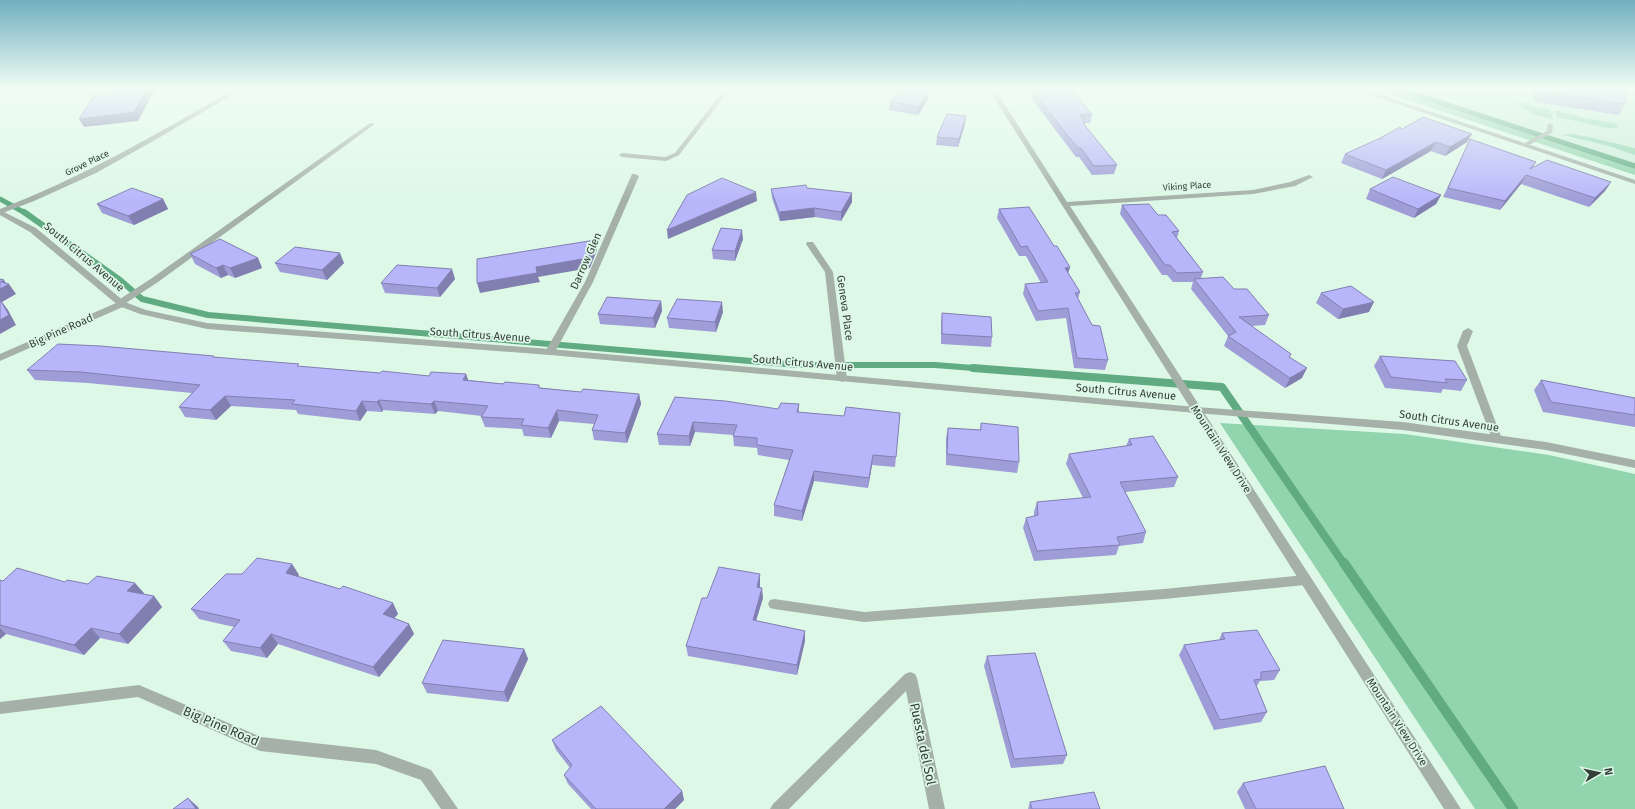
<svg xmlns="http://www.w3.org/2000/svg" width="1635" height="809" font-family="'Fira Sans',sans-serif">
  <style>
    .built { fill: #ccedd9 }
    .green { fill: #92d4ae }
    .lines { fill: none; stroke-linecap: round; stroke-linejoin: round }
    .stream-far3 { stroke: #60ab82; stroke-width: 5 }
    .stream-far2 { stroke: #60ab82; stroke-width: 6 }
    .stream-far1 { stroke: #60ab82; stroke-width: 8 }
    .stream { stroke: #60ab82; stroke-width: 10 }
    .service { fill: #a5b0a9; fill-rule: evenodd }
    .minor { fill: #a5b0a9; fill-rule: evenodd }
    .tertiary { fill: #a5b0a9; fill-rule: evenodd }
    .wall { fill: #9e9dd8 }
    .shaded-wall { fill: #817fb0 }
    .building { fill: #b8b6fb; stroke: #817fb0 }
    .labels { text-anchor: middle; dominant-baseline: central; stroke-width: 3.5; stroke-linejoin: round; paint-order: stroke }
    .far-street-label { font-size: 9px; fill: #343e38; stroke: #ddf8e7 }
    .street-label { font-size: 11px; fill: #343e38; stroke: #ddf8e7 }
    .near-street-label { font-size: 13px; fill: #343e38; stroke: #ddf8e7 }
  </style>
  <rect width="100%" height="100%" fill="#ddf8e7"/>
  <path class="built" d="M 1402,88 L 1635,88 L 1635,164 L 1527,129 Z"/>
  <path class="green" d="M 1372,88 L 1400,88 L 1635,164 L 1635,175 Z
    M 1512,101 L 1528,103 L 1533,106 L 1550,109 L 1553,119 L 1534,115 Z
    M 1555,110 L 1585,118 L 1614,123 L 1620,126 L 1616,126 L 1619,128 L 1607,128 L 1557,117 Z
    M 1570,134 L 1589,137 L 1635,148 L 1635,155 L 1609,146 L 1563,135 Z
    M 1220,423 L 1405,434 L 1549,455 L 1635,474 L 1635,809 L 1475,809 Z"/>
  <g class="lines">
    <path class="stream-far3" d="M 1396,88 L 1635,166
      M 0,199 L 25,213"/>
    <path class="stream-far2" d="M 24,212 L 120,280 L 142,299 L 208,315 L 798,365 L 935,365 L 986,369"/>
    <path class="stream-far1" d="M 973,368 L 1222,387 L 1344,564"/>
    <path class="stream" d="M 1344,563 L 1513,809"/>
    <path class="service" d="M 725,88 L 731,88 L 679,155 L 666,161 L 622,157 L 619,155 L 622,153 L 665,157 L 675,153 Z
      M 1550,123 L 1553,125 L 1552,133 L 1527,146 L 1523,146 L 1523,144 L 1547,131 L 1547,125 Z
      M 1468,328 L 1473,331 L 1467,346 L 1502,439 L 1501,442 L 1493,442 L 1492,439 L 1457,346 L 1463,331 Z
      M 1305,575 L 1309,576 L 1311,580 L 1309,584 L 1305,585 L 1164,599 L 864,622 L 774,609 L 770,608 L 768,604 L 770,600 L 774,599 L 864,612 L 1164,589 Z"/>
    <path class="minor" d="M 236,88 L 244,88 L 155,140 L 96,173 L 34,201 L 0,214 L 0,209 C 83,177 159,133 236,88 Z
      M 988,88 L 994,88 L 1067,202 L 1253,190 L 1290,182 L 1309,175 L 1313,177 L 1295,186 L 1253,194 L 1070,206 L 1461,809 L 1444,809 Z
      M 370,123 L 375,124 L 158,282 L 126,303 L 125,306 L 0,361 L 0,354 L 116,303 L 117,301 L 152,278 Z
      M 632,174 L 635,174 L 639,176 L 593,282 L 555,352 L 550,355 L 547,354 L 545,352 L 585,282 Z
      M 807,242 L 813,242 L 833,272 L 847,379 L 842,382 L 837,379 L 825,272 L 806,244 Z
      M 910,672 L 915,674 L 917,678 L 945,809 L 929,809 L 906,691 L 789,809 L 770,809 L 773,804 L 905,674 Z
      M 139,685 L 261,737 L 376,750 L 426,768 L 431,770 L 458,809 L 441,809 L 421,780 L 376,764 L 260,751 L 138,697 L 0,714 L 0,702 Z"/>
    <path class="tertiary" d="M 1350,88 L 1360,88 L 1635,180 L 1635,184 Z
      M 0,210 L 36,228 L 125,302 L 146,310 L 207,323 L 550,349 L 1196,407 L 1403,422 L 1546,442 L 1635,460 L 1635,468 L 1546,450 L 1403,430 L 1196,413 L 550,355 L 207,329 L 140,314 L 119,306 L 30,232 L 0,215 Z"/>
  </g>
  <path class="wall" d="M 901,88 L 929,88 L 928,99 L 918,115 L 889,110 L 890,102 Z
    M 1030,88 L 1070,88 L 1092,114 L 1090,123 L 1085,123 L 1085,125 L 1117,165 L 1114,174 L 1092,175 L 1079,157 L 1076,157 L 1063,140 L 1032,99 L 1033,93 Z
    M 1530,88 L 1628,88 L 1625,104 L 1619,115 L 1535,102 Z
    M 965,124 L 958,147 L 936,145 L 937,137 Z
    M 1402,129 L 1467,142 L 1445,156 L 1431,151 L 1382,179 L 1341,163 L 1345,154 L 1379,139 L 1380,138 Z
    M 1470,139 L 1536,162 L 1532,168 L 1611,182 L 1605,191 L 1589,207 L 1521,184 L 1500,210 L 1443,197 Z
    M 807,188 L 852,193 L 852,202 L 841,221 L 815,217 L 780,221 L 772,198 L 771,189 Z
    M 1370,189 L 1441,195 L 1436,204 L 1414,218 L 1366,199 Z
    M 163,199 L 168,209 L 134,225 L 102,213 L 97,204 Z
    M 1122,205 L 1158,215 L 1179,231 L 1177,238 L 1203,272 L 1201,278 L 1234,289 L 1269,315 L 1265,325 L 1252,326 L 1290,357 L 1302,378 L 1285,388 L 1224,346 L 1228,336 L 1191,289 L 1193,282 L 1173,282 L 1167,275 L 1162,275 L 1120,214 Z
    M 999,209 L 1054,246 L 1070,267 L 1068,273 L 1080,292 L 1078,299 L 1108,360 L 1105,370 L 1074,368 L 1066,318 L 1036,321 L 1023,294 L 1025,284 L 1041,283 L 1026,256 L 1019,256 L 997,218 Z
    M 743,239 L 735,261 L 713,259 L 712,250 Z
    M 190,254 L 258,258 L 262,268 L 235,278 L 228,275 L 221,278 L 195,264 Z
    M 275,263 L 344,263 L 327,280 L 280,272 Z
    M 455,279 L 440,297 L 385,293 L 381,283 Z
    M 1321,293 L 1369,312 L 1338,319 L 1316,303 Z
    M 661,301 L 662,311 L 655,328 L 600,324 L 598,314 Z
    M 723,312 L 716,332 L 669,328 L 667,318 Z
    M 942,313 L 992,337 L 991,347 L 941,344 L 941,323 Z
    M 1380,356 L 1467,380 L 1461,391 L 1443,389 L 1441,393 L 1385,388 L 1374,366 Z
    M 214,357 L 301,367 L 380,373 L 429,376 L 466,374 L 468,380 L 581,392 L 639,394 L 641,404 L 627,443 L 594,440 L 592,430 L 594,424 L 559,421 L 551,438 L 524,436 L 522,429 L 485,427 L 481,417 L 482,416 L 438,411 L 435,414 L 383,410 L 382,412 L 367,411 L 360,421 L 298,414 L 296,410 L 231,406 L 216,420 L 185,417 L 179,407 L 192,393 L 88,383 L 35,380 L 27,370 Z
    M 1541,380 L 1635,398 L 1635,427 L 1543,412 L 1534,390 Z
    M 675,397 L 778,409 L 799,404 L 799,412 L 844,416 L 900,413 L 895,467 L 872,465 L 868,488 L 814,481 L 802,521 L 774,516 L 774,505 L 789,460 L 758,455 L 757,448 L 734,446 L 733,435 L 695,432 L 690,446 L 659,445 L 657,434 Z
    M 981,423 L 1019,462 L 1017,473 L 946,465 L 946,438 L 948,428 L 980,430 Z
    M 1129,439 L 1178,477 L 1174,487 L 1125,492 L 1146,532 L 1143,543 L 1119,546 L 1116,555 L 1034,561 L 1023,528 L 1026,518 L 1034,516 L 1034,512 L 1037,502 L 1083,498 L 1066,464 L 1069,454 L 1126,446 Z
    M 292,564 L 299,575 L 298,576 L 340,589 L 393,603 L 398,614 L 394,618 L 409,624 L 414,634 L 379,677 L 278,644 L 267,658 L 231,651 L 223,641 L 234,627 L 199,619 L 191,609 L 242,574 Z
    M 760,574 L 760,587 L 763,598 L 756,621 L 805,631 L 805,641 L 797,675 L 688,656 L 686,646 L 707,598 Z
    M 0,580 L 3,581 L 65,582 L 144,593 L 143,594 L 154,596 L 162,607 L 128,644 L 100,638 L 84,655 L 6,634 L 0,639 Z
    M 1222,633 L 1280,670 L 1274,680 L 1260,681 L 1256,687 L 1267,712 L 1261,722 L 1214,730 L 1179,655 L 1184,645 L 1219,640 Z
    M 524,649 L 528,659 L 508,702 L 427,693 L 422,683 Z
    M 987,656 L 1067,755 L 1063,764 L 1011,768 L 984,666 Z
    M 552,740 L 682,791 L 684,800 L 675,809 L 591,809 L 568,784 L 564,775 L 570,768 L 556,750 Z
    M 1243,783 L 1344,809 L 1245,809 L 1237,792 Z
    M 1030,802 L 1100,809 L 1028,809 Z"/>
  <path class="shaded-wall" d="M 147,88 L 156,88 L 138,121 L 84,127 L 79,119 Z
    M 926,88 L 929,88 L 928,99 L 918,115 L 919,107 L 925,90 Z
    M 966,116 L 965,124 L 958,147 L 959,139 Z
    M 1472,134 L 1467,142 L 1445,156 L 1450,147 Z
    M 1436,142 L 1431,151 L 1382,179 L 1386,170 Z
    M 1526,175 L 1521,184 L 1500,210 L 1505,201 Z
    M 1611,182 L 1605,191 L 1589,207 L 1595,198 Z
    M 756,192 L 757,201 L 668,239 L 667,230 Z
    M 852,193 L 852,202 L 841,221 L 841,212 Z
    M 1441,195 L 1436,204 L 1414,218 L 1418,209 Z
    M 163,199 L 168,209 L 134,225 L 128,216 Z
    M 814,208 L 815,217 L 780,221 L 779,212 Z
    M 742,230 L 743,239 L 735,261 L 735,251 Z
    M 595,240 L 597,250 L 590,268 L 538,277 L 540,282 L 480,293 L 477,283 L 536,267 Z
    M 340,253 L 344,263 L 327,280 L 322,270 Z
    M 258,258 L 262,268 L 235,278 L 230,268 Z
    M 223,265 L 228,275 L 221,278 L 216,268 Z
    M 1070,267 L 1067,277 L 1065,268 Z
    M 452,269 L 455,279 L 440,297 L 437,288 Z
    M 4,280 L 7,285 L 9,284 L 16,294 L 2,302 L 8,310 L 16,325 L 0,334 L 0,289 L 1,282 Z
    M 661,301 L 662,311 L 655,328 L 653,318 Z
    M 722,302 L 723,312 L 716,332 L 715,322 Z
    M 1374,302 L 1369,312 L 1338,319 L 1343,309 Z
    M 1307,368 L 1302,378 L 1285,388 L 1290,378 Z
    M 466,374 L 470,385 L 463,380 Z
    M 639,394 L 641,404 L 627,443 L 625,433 Z
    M 225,396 L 231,406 L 216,420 L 210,410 Z
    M 379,400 L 383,410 L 382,412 L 377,402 Z
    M 362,401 L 367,411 L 360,421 L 356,411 Z
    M 434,401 L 438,411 L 435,414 L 431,404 Z
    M 557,410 L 559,421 L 551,438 L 548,428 Z
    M 693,422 L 695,432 L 690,446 L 689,436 Z
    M 873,455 L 872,465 L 868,488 L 869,478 Z
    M 814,471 L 814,481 L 802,521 L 802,511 Z
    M 292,564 L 299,575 L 292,583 L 286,573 Z
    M 760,574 L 760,585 L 758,597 L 757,587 Z
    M 135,583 L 144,593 L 135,601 L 127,591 Z
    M 762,588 L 763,598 L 753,630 L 753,620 Z
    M 154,596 L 162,607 L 128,644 L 119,634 Z
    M 393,603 L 398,614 L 389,624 L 383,614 Z
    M 409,624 L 414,634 L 379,677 L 373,667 Z
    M 0,628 L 6,634 L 0,639 Z
    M 91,628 L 100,638 L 84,655 L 74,645 Z
    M 805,631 L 805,641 L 797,675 L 797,665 Z
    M 271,634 L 278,644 L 267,658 L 260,648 Z
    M 524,649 L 528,659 L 508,702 L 504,692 Z
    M 682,791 L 684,800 L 675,809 L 664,809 Z
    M 188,798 L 198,807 L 199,809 L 196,809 Z"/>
  <path class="building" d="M 116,88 L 147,88 L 134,112 L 79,119 L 95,94 L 113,92 Z
    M 901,88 L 926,88 L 925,90 L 929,91 L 919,107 L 890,102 Z
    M 1037,88 L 1070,88 L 1092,114 L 1080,115 L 1085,122 L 1083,123 L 1117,165 L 1094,166 L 1081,148 L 1078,148 L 1064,131 L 1033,91 L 1038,90 Z
    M 1539,88 L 1628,88 L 1625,104 L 1540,91 Z
    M 947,114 L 966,116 L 959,139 L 937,137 Z
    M 1423,117 L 1472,134 L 1450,147 L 1436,142 L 1386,170 L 1345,154 L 1378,139 L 1381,139 L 1380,138 L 1400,127 L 1402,129 Z
    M 1470,139 L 1536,162 L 1530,169 L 1547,160 L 1611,182 L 1595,198 L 1526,175 L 1505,201 L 1448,188 Z
    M 1393,177 L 1441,195 L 1418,209 L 1370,189 Z
    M 722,178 L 756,192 L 667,230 L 687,195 Z
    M 806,185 L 807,188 L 852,193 L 841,212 L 814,208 L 779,212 L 771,189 Z
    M 132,188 L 163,199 L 128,216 L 97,204 Z
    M 1149,204 L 1158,215 L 1166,215 L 1179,231 L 1172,232 L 1203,272 L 1177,273 L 1170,265 L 1165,265 L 1122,205 Z
    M 1029,207 L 1054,246 L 1057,246 L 1070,267 L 1065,268 L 1080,292 L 1075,293 L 1092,325 L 1100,326 L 1108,360 L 1077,358 L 1068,308 L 1038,311 L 1025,284 L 1048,282 L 1027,246 L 1021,247 L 999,209 Z
    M 721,228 L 742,230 L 735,251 L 712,250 Z
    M 220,239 L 258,258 L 230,268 L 223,265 L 216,268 L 190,254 Z
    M 595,240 L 588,258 L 536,267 L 537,273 L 477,283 L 477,259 Z
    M 295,247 L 340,253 L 322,270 L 275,263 Z
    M 397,265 L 452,269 L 437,288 L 381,283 Z
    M 1223,277 L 1234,289 L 1247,289 L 1269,315 L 1239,317 L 1291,354 L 1289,357 L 1307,368 L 1290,378 L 1228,336 L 1236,332 L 1194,279 Z
    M 0,279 L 4,280 L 1,282 L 9,284 L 0,289 Z
    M 1351,286 L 1374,302 L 1343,309 L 1321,293 Z
    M 607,297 L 661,301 L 653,318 L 598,314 Z
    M 677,299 L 722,302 L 715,322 L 667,318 Z
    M 0,301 L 1,301 L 9,315 L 0,320 Z
    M 942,313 L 991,317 L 992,337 L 942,334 Z
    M 58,344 L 100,346 L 214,356 L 213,357 L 299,364 L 297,366 L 380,373 L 382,371 L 429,376 L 431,372 L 466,374 L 463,380 L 503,384 L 505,382 L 539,385 L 539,388 L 581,392 L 583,389 L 639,394 L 625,433 L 592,430 L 598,415 L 557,410 L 548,428 L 521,425 L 524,419 L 481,417 L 488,406 L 434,401 L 431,404 L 379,400 L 377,402 L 362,401 L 356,411 L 292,404 L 295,400 L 225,396 L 210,410 L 179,407 L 200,385 L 81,372 L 27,370 Z
    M 1380,356 L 1455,361 L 1467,380 L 1445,379 L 1447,383 L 1391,377 Z
    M 1541,380 L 1635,398 L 1635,415 L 1551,402 Z
    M 675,397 L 725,401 L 778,409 L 781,403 L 799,404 L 797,412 L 844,416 L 846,407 L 900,413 L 896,457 L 873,455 L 869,478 L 814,471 L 802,511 L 774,505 L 793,450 L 757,445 L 757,438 L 733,436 L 737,425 L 693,422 L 689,436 L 657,434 Z
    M 981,423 L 1018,427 L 1019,462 L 947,454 L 948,428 L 981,430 Z
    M 1153,436 L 1178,477 L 1120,482 L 1146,532 L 1117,537 L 1120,545 L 1037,551 L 1026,518 L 1038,515 L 1037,502 L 1091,497 L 1069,454 L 1132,445 L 1129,439 Z
    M 257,558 L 292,564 L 286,573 L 340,589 L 343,586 L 393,603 L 383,614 L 409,624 L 373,667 L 271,634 L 260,648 L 223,641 L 240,620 L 191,609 L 226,574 L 242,574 Z
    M 719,567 L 760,574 L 757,587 L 762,588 L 753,620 L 805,631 L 797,665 L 686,646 L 702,598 L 707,598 Z
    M 17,568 L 65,582 L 67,580 L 88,584 L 97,576 L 135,583 L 127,591 L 154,596 L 119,634 L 91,628 L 74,645 L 0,625 L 0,580 L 3,581 Z
    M 1257,630 L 1280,670 L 1261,672 L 1261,679 L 1254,680 L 1267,712 L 1220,720 L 1184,645 L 1225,639 L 1222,633 Z
    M 443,640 L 524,649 L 504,692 L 422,683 Z
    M 1035,653 L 1067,755 L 1014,759 L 987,656 Z
    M 601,706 L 682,791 L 664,809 L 596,809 L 564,775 L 572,765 L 552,740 Z
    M 1325,766 L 1344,809 L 1256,809 L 1243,783 Z
    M 1094,792 L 1100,809 L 1032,809 L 1030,802 Z
    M 188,798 L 196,809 L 173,809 Z"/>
  <linearGradient id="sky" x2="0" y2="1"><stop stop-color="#71b0bf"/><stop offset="0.44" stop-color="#f0fcf4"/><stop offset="1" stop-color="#f0fcf4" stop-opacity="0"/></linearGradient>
  <rect width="1635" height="201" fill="url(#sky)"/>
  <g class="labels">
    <g class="far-street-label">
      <text transform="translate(87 163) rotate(-26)">Grove Place</text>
      <text transform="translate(1187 186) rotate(-4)">Viking Place</text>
    </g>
    <g class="street-label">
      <text transform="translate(84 257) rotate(40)">South Citrus Avenue</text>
      <text transform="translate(586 261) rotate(-66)">Darrow Glen</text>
      <text transform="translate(845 308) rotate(82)">Geneva Place</text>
      <text transform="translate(61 331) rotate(-24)">Big Pine Road</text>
      <text transform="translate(480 335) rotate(4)">South Citrus Avenue</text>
      <text transform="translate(803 363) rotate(5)">South Citrus Avenue</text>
      <text transform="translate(1126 392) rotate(5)">South Citrus Avenue</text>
      <text transform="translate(1449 421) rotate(8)">South Citrus Avenue</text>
      <text transform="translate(1221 449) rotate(57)">Mountain View Drive</text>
      <text transform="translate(1397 722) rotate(57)">Mountain View Drive</text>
    </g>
    <g class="near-street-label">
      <text transform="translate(221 726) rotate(23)">Big Pine Road</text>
      <text transform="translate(923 744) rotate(78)">Puesta del Sol</text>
    </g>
  </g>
  <g transform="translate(1599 773) rotate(81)" stroke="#ddf8e7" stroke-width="3" paint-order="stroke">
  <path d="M0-3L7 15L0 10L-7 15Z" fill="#343e38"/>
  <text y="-6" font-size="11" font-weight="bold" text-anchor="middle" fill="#343e38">N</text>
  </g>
</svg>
